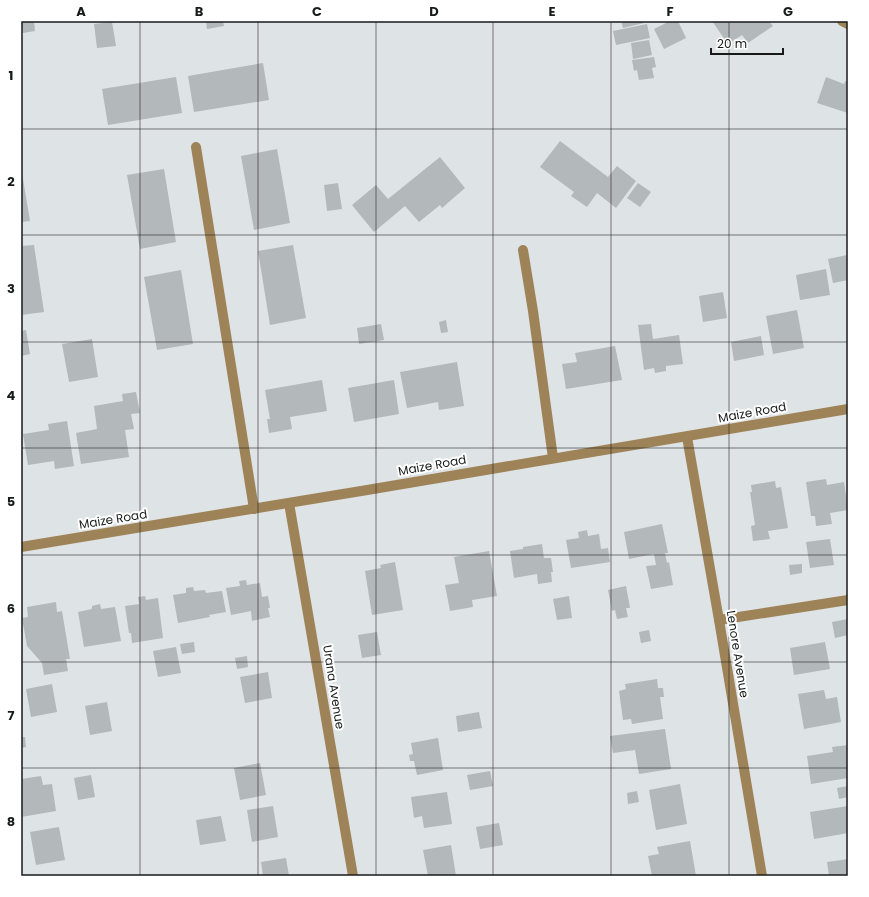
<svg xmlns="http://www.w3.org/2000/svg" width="869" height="897" font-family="Poppins,sans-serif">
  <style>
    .building { fill: #b3b8ba }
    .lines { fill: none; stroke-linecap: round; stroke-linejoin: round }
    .service { stroke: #9f8358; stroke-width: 10 }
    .minor { stroke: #9f8358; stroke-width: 10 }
    .tertiary { stroke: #9f8358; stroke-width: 10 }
    .grid { fill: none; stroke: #181a1a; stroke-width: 1; stroke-opacity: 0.55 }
    .labels { text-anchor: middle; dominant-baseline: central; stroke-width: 4; stroke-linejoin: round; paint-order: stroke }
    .street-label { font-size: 12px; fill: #181a1a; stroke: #fff }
    .neatline { fill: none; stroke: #181a1a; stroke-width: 1.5 }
    .grid-label { font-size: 13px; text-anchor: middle; font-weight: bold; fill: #181a1a }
  </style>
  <rect width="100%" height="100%" fill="#dee3e5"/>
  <path class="building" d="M 21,21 L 34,21 L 35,31 L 23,33 Z
    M 206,21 L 223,21 L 224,26 L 207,29 Z
    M 621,21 L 643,21 L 644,23 L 623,28 Z
    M 670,21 L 678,21 L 686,38 L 664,49 L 654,29 Z
    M 712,21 L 769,21 L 773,26 L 748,43 L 742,35 L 728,44 Z
    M 112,22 L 116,46 L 97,48 L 94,24 Z
    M 647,24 L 650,38 L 616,45 L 613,31 Z
    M 649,40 L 652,55 L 633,59 L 631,43 Z
    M 654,57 L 656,67 L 652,68 L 654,78 L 639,80 L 637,70 L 634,71 L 632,60 Z
    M 263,63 L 269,100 L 194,112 L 188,76 Z
    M 176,77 L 182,113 L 108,125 L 102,89 Z
    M 826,77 L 844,84 L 845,81 L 848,82 L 848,113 L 817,103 Z
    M 560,141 L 608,177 L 617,166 L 636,181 L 616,208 L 597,193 L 587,207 L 571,196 L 574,192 L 540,167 Z
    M 277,149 L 290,223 L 254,230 L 241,156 Z
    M 440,157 L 465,188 L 442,208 L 440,205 L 419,222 L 405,206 L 374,232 L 352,205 L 376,185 L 388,199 Z
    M 21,167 L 30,221 L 21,222 Z
    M 164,169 L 176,242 L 140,249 L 127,175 Z
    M 338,183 L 342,209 L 327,211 L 324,185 Z
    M 638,183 L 651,192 L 640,207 L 627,198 Z
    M 34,245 L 44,312 L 21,315 L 21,246 Z
    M 293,245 L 306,318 L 270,325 L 258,251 Z
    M 847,255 L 848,280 L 833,283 L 828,259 Z
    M 826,269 L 830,295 L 800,300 L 796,275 Z
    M 181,270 L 193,344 L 157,350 L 144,277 Z
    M 723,292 L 727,318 L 703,322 L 699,296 Z
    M 797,310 L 804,348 L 773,354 L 766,316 Z
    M 446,320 L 448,332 L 441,333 L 439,322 Z
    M 381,324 L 384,340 L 359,344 L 357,328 Z
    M 651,324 L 653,339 L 679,335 L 683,364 L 666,366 L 666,371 L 655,373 L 654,368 L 644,370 L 638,325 Z
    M 26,330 L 30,354 L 21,356 L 21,331 Z
    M 761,336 L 764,355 L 734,361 L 731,342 Z
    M 92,339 L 98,377 L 69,382 L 62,344 Z
    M 615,346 L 622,380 L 566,389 L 562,364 L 577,362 L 575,353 Z
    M 457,362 L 464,406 L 439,410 L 438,402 L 407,408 L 400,372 Z
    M 322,380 L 327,411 L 290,417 L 292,429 L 269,433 L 267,419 L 270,419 L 265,390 Z
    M 394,380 L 399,414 L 354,422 L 348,388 Z
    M 136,392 L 140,413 L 131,414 L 134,429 L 125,430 L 129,457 L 81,464 L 76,433 L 97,429 L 94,406 L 123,401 L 122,394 Z
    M 67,421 L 74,466 L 55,469 L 54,461 L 28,465 L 23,434 L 49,430 L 48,424 Z
    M 826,479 L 827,485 L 844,482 L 848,510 L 830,513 L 832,524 L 816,526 L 815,516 L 811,516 L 806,482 Z
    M 775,481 L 776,488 L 781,487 L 788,528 L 768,531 L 770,539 L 753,541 L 751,526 L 755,525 L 750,492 L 752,492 L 751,485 Z
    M 662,524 L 668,553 L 665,553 L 667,563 L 669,562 L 673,585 L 651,589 L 646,566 L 656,565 L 654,554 L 629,559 L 624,532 Z
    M 587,530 L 588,536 L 599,534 L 601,549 L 608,548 L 610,562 L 571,568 L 566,540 L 579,538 L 578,532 Z
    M 830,539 L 834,565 L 810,568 L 806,542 Z
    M 542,544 L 544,558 L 551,558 L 553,572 L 551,572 L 552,582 L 538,584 L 537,574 L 514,578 L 510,551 L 523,549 L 523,547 Z
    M 489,551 L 497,596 L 472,600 L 473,607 L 450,611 L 445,585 L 459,583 L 454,557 Z
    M 395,562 L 403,610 L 372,615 L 365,571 L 381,568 L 380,565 Z
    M 802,564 L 802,573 L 790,575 L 789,565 Z
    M 246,580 L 247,585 L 260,583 L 262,597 L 268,596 L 270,608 L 268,608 L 270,617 L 252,621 L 251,611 L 231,615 L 226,588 L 240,586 L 239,581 Z
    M 626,586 L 630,608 L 626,608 L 628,617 L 617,619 L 615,610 L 612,611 L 608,590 Z
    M 193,587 L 194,591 L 205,590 L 206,593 L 222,591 L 226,612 L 209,615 L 210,617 L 178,623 L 173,595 L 186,593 L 186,588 Z
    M 145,596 L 146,600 L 158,598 L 163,638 L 132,643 L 131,633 L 129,633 L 125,606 L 139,604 L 138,597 Z
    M 569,596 L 572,618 L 557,620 L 553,599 Z
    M 56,602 L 57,612 L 62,611 L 70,659 L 66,659 L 68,671 L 44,675 L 42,663 L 27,646 L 22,618 L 28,617 L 27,607 Z
    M 100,604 L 101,609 L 115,607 L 121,641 L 84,647 L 78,612 L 92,609 L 92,606 Z
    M 848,619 L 848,635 L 835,638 L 832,622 Z
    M 649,630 L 651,641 L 641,643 L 639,632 Z
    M 377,632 L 381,655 L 362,658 L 358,635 Z
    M 194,642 L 195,652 L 182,654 L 180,644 Z
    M 825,642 L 830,669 L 794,675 L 790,648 Z
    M 176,647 L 181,673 L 158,677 L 153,651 Z
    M 247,656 L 248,667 L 237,669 L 235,658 Z
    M 268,672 L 272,698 L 245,703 L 240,677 Z
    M 657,679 L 658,688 L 663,688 L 664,697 L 660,697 L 663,719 L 632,724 L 631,719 L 623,720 L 619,691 L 626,689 L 625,684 Z
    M 52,684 L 57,712 L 31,717 L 26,689 Z
    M 824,690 L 826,699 L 837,697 L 841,722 L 804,729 L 798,694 Z
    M 107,702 L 112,731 L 90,735 L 85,706 Z
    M 479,712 L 482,728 L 458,732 L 456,716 Z
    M 665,729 L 671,769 L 639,774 L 635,750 L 613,753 L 610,736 Z
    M 21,737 L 25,737 L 26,747 L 21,748 Z
    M 438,738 L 443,770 L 417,775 L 414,761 L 410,761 L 409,755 L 413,754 L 411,743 Z
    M 848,745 L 848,778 L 811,784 L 807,756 L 833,752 L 832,747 Z
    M 260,763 L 266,795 L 240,800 L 234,768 Z
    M 490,771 L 493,786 L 470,790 L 467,775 Z
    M 91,775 L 95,797 L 78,800 L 74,778 Z
    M 41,776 L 43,785 L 52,784 L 56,811 L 21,817 L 21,779 Z
    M 680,784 L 687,824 L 656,830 L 649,790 Z
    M 848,786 L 848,797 L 839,799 L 837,788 Z
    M 637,791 L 639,802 L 628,804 L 627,793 Z
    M 447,792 L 452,824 L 424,828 L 422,816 L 414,818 L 411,797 Z
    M 273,806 L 278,837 L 252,842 L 247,810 Z
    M 848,806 L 848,833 L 814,839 L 810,812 Z
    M 221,816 L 226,841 L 200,845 L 196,820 Z
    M 499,823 L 503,845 L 480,849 L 476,827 Z
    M 59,827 L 65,860 L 36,865 L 30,832 Z
    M 690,841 L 696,876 L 652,876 L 648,856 L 659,854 L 657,847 Z
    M 451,845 L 456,876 L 428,876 L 423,850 Z
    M 286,858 L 289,876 L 263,876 L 261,862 Z
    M 848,859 L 848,876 L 829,876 L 827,862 Z"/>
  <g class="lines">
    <path class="service" d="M 196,147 L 254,509
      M 523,250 L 533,311 L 553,458
      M 719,620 L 848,600"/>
    <path class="minor" d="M 842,21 L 848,24
      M 687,437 L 719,620 L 762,876
      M 289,503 L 353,876"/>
    <path class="tertiary" d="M 21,547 C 297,502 572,456 848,409"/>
  </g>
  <path class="grid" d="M 140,21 L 140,876M 258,21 L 258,876M 376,21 L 376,876M 493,21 L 493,876M 611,21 L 611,876M 729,21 L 729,876M 21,129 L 848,129M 21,235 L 848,235M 21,342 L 848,342M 21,448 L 848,448M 21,555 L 848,555M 21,662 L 848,662M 21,768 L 848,768"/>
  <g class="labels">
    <g class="street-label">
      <text transform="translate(752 412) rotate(-10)">Maize Road</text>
      <text transform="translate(432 465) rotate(-10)">Maize Road</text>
      <text transform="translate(113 519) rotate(-9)">Maize Road</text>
      <text transform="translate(738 654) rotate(81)">Lenore Avenue</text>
      <text transform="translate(334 687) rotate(81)">Urana Avenue</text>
    </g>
  </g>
  <rect width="869" height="897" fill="none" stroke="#ffffff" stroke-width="44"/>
  <path d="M711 48v6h72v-6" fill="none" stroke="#181a1a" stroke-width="2"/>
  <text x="717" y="48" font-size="12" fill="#181a1a" stroke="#ffffff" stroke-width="3" paint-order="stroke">20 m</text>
  <rect x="22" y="22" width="825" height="853" class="neatline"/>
  <g class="grid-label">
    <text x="81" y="16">A</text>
    <text x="199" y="16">B</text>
    <text x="317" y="16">C</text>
    <text x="434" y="16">D</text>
    <text x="552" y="16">E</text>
    <text x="670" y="16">F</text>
    <text x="788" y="16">G</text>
    <text x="11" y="80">1</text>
    <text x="11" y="186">2</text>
    <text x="11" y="293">3</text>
    <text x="11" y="400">4</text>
    <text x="11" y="506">5</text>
    <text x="11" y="613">6</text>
    <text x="11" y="720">7</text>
    <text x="11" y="826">8</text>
  </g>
</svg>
